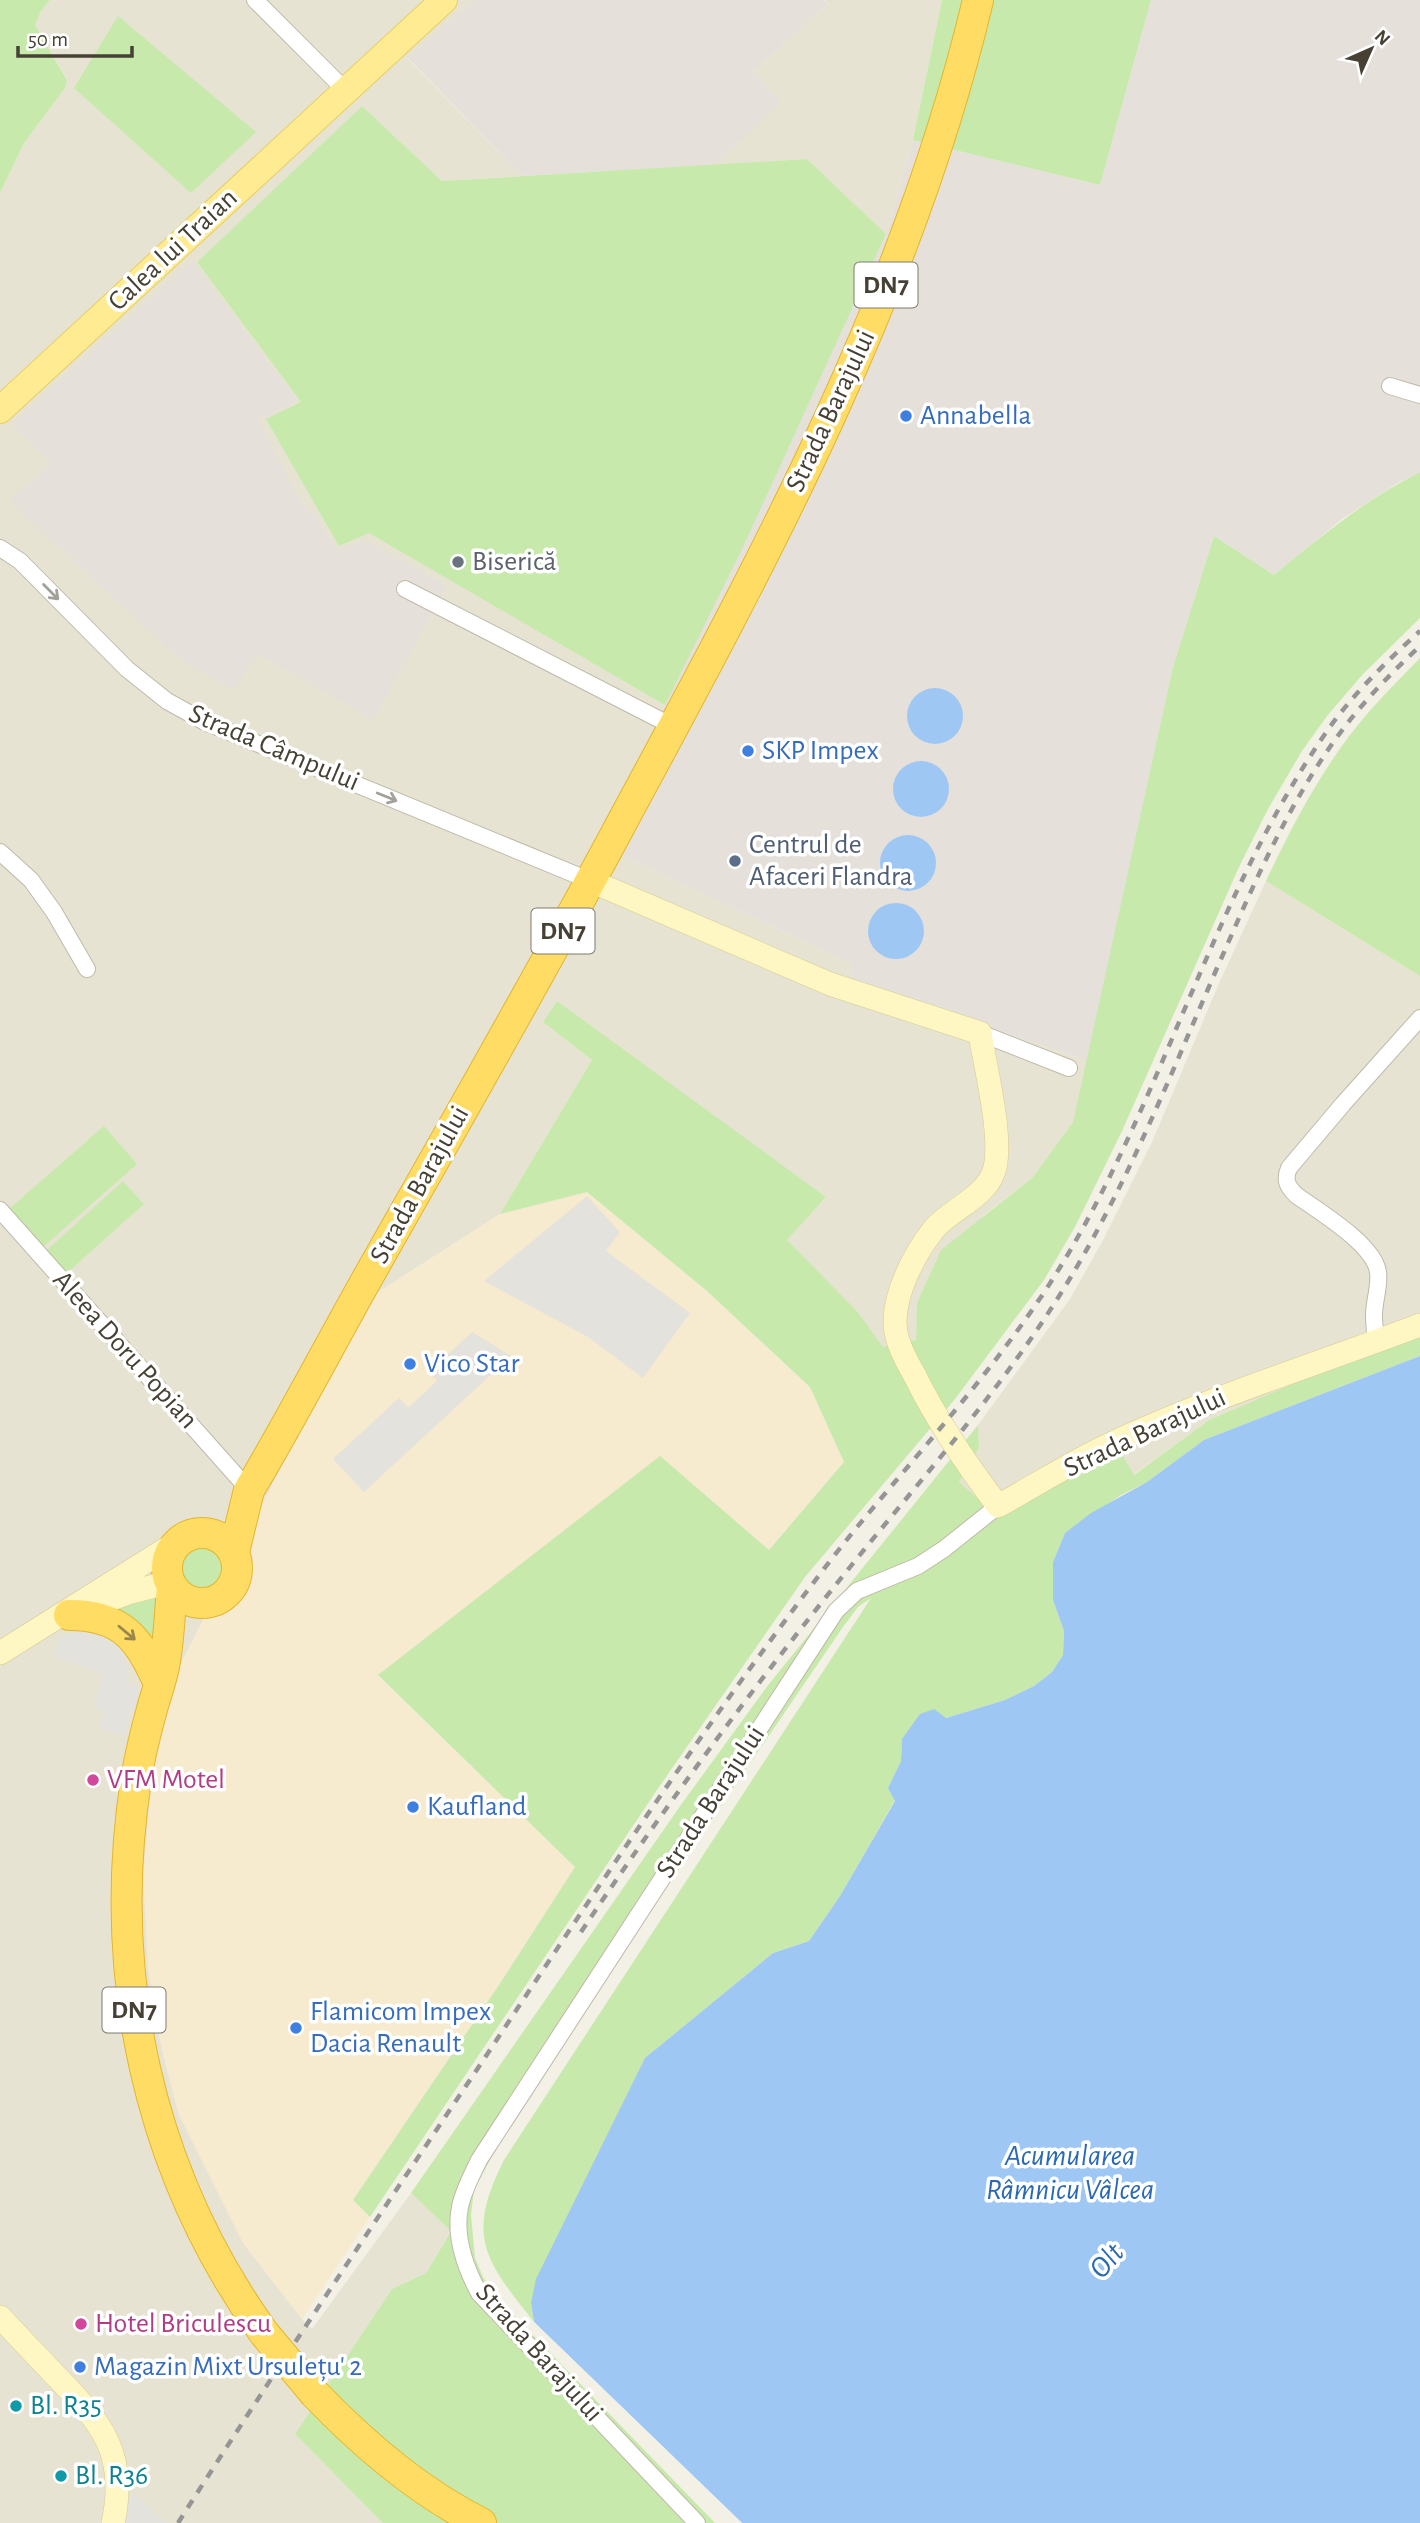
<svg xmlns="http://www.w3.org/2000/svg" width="1420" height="2523" font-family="'Alegreya Sans',sans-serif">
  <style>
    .residential { fill: #e7e3d3 }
    .commercial { fill: #f6eacf }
    .industrial { fill: #e5e1da }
    .green { fill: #c7e9ac }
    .parking { fill: #e4e2dd }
    .water { fill: #9ec7f3 }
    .pier { fill: #f3f0e5 }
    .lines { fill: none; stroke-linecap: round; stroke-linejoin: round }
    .street-casing { stroke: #bfb9a7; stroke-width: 18 }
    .secondary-casing { stroke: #d5cb93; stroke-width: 24 }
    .primary-casing { stroke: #e8ce5e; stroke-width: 28 }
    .highway-casing { stroke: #e3b52f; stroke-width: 32 }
    .street { stroke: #fff; stroke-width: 16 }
    .secondary { stroke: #fff7c3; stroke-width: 23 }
    .primary { stroke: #ffec92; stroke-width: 26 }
    .highway { stroke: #ffdd64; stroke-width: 30 }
    .rail { stroke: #959595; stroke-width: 4.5; stroke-dasharray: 9 9; stroke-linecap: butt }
    .highway-bridge-casing { stroke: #e3b52f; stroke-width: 32; stroke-linecap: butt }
    .highway-bridge { stroke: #ffdd64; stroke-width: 30 }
    .oneway { stroke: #a2a09a }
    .oneway2 { stroke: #99874a }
    .shop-dot { fill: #3f7fe0; stroke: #fff; stroke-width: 2.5 }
    .worship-dot { fill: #6b7280; stroke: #fff; stroke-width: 2.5 }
    .service-dot { fill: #5c6f8a; stroke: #fff; stroke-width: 2.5 }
    .hotel-dot { fill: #d1479c; stroke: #fff; stroke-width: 2.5 }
    .culture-dot { fill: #0f9aa8; stroke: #fff; stroke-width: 2.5 }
    .labels { text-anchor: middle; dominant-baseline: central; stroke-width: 7; stroke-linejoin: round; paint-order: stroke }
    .shield { fill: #fff; stroke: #7e7a71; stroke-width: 2 }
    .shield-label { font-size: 26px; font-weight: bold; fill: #464134 }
    .street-label { font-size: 28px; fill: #464134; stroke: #fff }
    .shop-label { font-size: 28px; fill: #366cbe; stroke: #fff; text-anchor: start }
    .worship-label { font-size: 28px; fill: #5b616d; stroke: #fff; text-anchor: start }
    .service-label { font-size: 28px; fill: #4e5e75; stroke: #fff; text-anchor: start }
    .hotel-label { font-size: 28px; fill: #b23c85; stroke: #fff; text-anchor: start }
    .culture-label { font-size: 28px; fill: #0d838f; stroke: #fff; text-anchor: start }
    .water-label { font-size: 30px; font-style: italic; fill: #2a6ab5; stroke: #fff }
  </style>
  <rect width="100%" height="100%" fill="#f3f0e5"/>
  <path class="residential" d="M 50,0 L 473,0 L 408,59 L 522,176 L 442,181 L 362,106 L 197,262 L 301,402 L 369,532 L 692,720 L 621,855 L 852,964 L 852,981 L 1088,1061 L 1073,1122 L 1033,1177 L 984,1215 L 917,1303 L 916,1340 L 883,1348 L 857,1311 L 786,1240 L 826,1197 L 556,1002 L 543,1022 L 592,1060 L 500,1214 L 377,1293 L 281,1468 L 179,1667 L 243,2243 L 302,2319 L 312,2329 L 411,2193 L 451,2230 L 426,2273 L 392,2289 L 295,2434 L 383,2523 L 0,2523 L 0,193 L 24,143 L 65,88 L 67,79 L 35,25 L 41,11 Z
    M 825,0 L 942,0 L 913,140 L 886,234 L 807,159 L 716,165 L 780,102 L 753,72 L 828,4 Z
    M 1266,881 L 1420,976 L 1420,1333 L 1318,1373 L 1209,1420 L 1133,1475 L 1118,1448 L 997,1515 L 959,1482 L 979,1448 L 978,1425 L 1070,1299 L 1103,1240 L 1152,1142 L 1220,981 Z"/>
  <path class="commercial" d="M 587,1192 L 707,1291 L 810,1387 L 844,1462 L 769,1550 L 378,1676 L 575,1867 L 499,1985 L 353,2200 L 370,2217 L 302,2319 L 243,2243 L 178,2113 L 161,2046 L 148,1970 L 143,1876 L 154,1755 L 179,1667 L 281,1468 L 377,1293 L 500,1214 Z"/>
  <path class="industrial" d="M 473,0 L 824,0 L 828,4 L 753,72 L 781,102 L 716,165 L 522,176 L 408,58 Z
    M 1151,0 L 1420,0 L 1420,472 L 1396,484 L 1342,519 L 1274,575 L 1214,536 L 1173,667 L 1088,1061 L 852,981 L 852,964 L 621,855 L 691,720 L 665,705 L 886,234 L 913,140 L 1100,185 Z
    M 192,260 L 298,401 L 258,419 L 302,505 L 315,515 L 336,550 L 365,540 L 447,586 L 373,720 L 258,654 L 235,690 L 184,663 L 9,501 L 51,463 L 12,424 Z"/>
  <path class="green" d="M 0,0 L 50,0 L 41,11 L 35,25 L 67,80 L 65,88 L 24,143 L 0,193 Z
    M 942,0 L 1151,0 L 1100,185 L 913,140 Z
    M 118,16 L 256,132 L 191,193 L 74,88 Z
    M 362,106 L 442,181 L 807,159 L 886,234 L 743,547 L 665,705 L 369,533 L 339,546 L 266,419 L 301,402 L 197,262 Z
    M 1420,472 L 1420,618 L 1363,674 L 1327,716 L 1302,751 L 1268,809 L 1239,867 L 1122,1131 L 1075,1227 L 1044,1280 L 955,1399 L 805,1577 L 659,1787 L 370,2217 L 353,2200 L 499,1985 L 575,1867 L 378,1675 L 660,1456 L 769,1550 L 844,1462 L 810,1387 L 707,1291 L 587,1192 L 500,1214 L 592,1060 L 543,1022 L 557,1001 L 826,1197 L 787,1240 L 857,1311 L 883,1347 L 916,1340 L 917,1303 L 941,1250 L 1033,1177 L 1073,1122 L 1173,667 L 1214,536 L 1274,575 C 1320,537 1366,499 1420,472 Z
    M 1420,658 L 1420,976 L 1266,881 C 1290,830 1316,780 1350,735 C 1371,707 1396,683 1420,658 Z
    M 104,1126 L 137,1164 L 42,1248 L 8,1210 Z
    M 123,1181 L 144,1204 L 67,1273 L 47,1250 Z
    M 1420,1333 L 1420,1356 L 1204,1440 L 1147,1482 L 1121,1495 L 1065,1533 L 1053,1562 L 1053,1600 L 1064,1631 L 1063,1655 L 1052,1672 L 1034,1686 L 1005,1700 L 946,1718 L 902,1739 L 901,1761 L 888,1788 L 895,1800 L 840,1896 L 809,1941 L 773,1953 L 645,2058 L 531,2303 L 534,2322 C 485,2260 465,2237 504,2160 L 871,1598 L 858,1607 L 843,1627 L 665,1888 L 497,2147 L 474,2190 L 471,2215 L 475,2258 L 483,2277 L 500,2301 L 715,2523 L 383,2523 L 295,2434 L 392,2289 L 426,2273 L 451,2231 L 411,2193 L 683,1802 L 769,1684 L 978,1425 L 979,1448 L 959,1482 L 997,1515 L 1118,1447 L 1134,1475 L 1209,1420 L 1318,1373 Z
    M180 1568a23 23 0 1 1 46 0a23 23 0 1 1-46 0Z
    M 163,1596 L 152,1647 L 105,1612 L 125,1603 Z"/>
  <path class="parking" d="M 587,1196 L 620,1232 L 606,1251 L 690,1313 L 643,1378 L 588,1337 L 484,1281 Z
    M 472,1332 L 511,1356 L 364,1492 L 333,1459 L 399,1398 L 408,1408 L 437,1381 L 429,1372 Z
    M 77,1625 L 123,1646 L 121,1652 L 129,1668 L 125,1681 L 139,1686 L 125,1736 L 99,1728 L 105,1711 L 93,1707 L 104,1675 L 53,1655 L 60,1638 L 74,1630 Z
    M 131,2492 L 165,2523 L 122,2523 L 126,2497 Z"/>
  <path class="water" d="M907 716a28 28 0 1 1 56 0a28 28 0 1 1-56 0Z
    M893 789a28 28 0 1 1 56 0a28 28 0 1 1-56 0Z
    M880 863a28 28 0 1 1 56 0a28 28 0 1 1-56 0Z
    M868 931a28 28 0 1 1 56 0a28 28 0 1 1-56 0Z
    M 1420,1356 L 1420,2523 L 742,2523 L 534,2322 L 531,2303 L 536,2279 L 645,2058 L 773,1953 L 809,1941 L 840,1896 L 895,1801 L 888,1788 L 901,1761 L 902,1739 L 920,1714 L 934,1709 L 946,1718 L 1005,1700 L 1034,1686 L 1052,1672 L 1063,1655 L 1064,1631 L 1053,1600 L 1053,1562 L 1065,1533 L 1091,1513 L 1147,1482 L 1204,1440 Z"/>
  <path class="pier" d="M 530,2317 L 534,2322 L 742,2523 L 737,2523 L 532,2325 Z"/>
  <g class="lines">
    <defs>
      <path id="street" d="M 255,0 L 346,91
        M 1390,386 L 1420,395
        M 0,548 L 20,561 L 127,669 L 167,701 L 205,722 L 591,881
        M 405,589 L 674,727
        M 0,852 L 31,880 L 54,912 L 87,969
        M 980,1033 L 1069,1068
        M 0,1210 L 249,1490
        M 1376,1342 C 1375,1333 1374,1324 1374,1315 C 1374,1301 1380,1286 1378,1272 C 1374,1244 1318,1211 1296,1195 C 1287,1186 1284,1180 1289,1168 L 1343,1104 L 1420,1018
        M 697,2523 L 479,2293 C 465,2267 454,2237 460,2207 C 463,2191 472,2175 479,2160 L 836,1611 L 857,1591 L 918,1566 L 944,1549 L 998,1506"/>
      <path id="secondary" d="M 591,881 L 830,984 L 980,1033 C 985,1067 1004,1140 994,1171 C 986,1197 951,1209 934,1229 C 915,1253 895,1291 895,1322 C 895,1341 906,1360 915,1376 C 938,1423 967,1465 998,1506 C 1034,1486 1069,1464 1106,1446 C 1208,1398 1315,1365 1420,1325
        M 93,1606 L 131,1592 L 170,1582
        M 0,1653 L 182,1539
        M 0,2317 C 19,2337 37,2356 56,2376 C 102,2423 128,2454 113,2523"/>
      <path id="primary" d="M 0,410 L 444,0"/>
      <path id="highway" d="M167 1568a35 35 0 1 1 70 0a35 35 0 1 1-70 0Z
        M 234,1552 L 249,1490 C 289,1423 325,1354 363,1286 C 452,1128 543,971 628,811 C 768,552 910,289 978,0
        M 172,1587 C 170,1612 169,1637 165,1661 C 163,1675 158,1689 154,1702 C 147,1727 140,1753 136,1780 C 106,1975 148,2172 264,2333
        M 69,1615 C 122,1615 140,1639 159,1684
        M 315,2394 C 363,2444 419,2492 481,2523"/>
    </defs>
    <use href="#street" class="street-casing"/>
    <use href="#secondary" class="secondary-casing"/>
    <use href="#primary" class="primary-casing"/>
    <use href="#highway" class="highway-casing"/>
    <use href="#street" class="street"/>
    <use href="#secondary" class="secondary"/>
    <use href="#primary" class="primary"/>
    <use href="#highway" class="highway"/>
    <path class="rail" d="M 581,1932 C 669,1800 763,1674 863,1551 C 935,1463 1010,1378 1069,1280 C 1133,1174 1178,1056 1228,943 C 1259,872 1291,801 1337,737 C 1361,704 1390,674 1420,646
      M 178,2523 C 276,2369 378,2217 480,2065 C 566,1935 652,1805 743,1678 C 779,1629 815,1579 853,1532 C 918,1453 988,1377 1045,1291 C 1160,1116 1207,904 1327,731 C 1353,694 1387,661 1420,631"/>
    <defs>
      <path id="highway-bridge" d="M 264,2333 L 315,2394"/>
    </defs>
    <use href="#highway-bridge" class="highway-bridge-casing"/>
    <use href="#highway-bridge" class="highway-bridge"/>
  </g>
  <defs><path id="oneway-shaft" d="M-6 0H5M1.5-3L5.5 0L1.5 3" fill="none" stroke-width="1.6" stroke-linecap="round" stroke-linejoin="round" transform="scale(1.75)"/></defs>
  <g class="oneway">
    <use href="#oneway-shaft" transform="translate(51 592) rotate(45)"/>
    <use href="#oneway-shaft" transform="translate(387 797) rotate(22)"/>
  </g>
  <use class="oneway2" href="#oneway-shaft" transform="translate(127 1633) rotate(40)"/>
  <g class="shop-dot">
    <circle cx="906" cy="416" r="7"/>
    <circle cx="748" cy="751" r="7"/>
    <circle cx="410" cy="1364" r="7"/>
    <circle cx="413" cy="1807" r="7"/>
    <circle cx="296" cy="2028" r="7"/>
    <circle cx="80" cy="2367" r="7"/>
  </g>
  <circle class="worship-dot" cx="458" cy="562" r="7"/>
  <circle class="service-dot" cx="735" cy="861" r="7"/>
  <g class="hotel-dot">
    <circle cx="93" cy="1780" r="7"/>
    <circle cx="81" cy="2324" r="7"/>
  </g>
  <g class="culture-dot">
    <circle cx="16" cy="2406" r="7"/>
    <circle cx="61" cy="2476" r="7"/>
  </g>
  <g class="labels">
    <g class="shield">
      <rect x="854.5" y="262.5" width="63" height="45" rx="5"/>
      <rect x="531.5" y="908.5" width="63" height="45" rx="5"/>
      <rect x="102.5" y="1987.5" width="63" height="45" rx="5"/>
    </g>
    <g class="shield-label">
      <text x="886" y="285">DN7</text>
      <text x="563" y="931">DN7</text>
      <text x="134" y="2010">DN7</text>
    </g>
    <g class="street-label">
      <text transform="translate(173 250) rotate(-43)">Calea lui Traian</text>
      <text transform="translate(831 411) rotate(-65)">Strada Barajului</text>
      <text transform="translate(274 748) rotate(23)">Strada Câmpului</text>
      <text transform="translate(420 1185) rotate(-61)">Strada Barajului</text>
      <text transform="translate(125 1350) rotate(48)">Aleea Doru Popian</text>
      <text transform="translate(1145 1433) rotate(-25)">Strada Barajului</text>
      <text transform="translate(711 1802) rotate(-57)">Strada Barajului</text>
      <text transform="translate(539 2353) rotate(48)">Strada Barajului</text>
    </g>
    <g class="shop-label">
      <text x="920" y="416">Annabella</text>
      <text x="762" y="751">SKP Impex</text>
      <text x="424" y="1364">Vico Star</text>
      <text x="427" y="1807">Kaufland</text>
      <text x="310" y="2012">Flamicom Impex<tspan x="310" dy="32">Dacia Renault</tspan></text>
      <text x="94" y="2367">Magazin Mixt Ursulețu' 2</text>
    </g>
    <g class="worship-label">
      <text x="472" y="562">Biserică</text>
    </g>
    <g class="service-label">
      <text x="749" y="845">Centrul de<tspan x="749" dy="32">Afaceri Flandra</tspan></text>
    </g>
    <g class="hotel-label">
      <text x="107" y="1780">VFM Motel</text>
      <text x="95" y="2324">Hotel Briculescu</text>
    </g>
    <g class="culture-label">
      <text x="30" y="2406">Bl. R35</text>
      <text x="75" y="2476">Bl. R36</text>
    </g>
    <g class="water-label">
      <text x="1070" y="2156">Acumularea<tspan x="1070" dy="34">Râmnicu Vâlcea</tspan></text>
      <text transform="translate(1107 2261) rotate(-49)">Olt</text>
    </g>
  </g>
  <g transform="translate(1371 49) rotate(45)" stroke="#ffffff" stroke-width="5" paint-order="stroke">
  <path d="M0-5L12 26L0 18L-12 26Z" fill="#464134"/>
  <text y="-10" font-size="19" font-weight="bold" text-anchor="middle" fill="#464134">N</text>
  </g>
  <path d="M18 46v10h114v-10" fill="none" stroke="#464134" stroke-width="3.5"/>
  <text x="28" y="46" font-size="21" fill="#464134" stroke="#ffffff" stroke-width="5" paint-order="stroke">50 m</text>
</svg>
